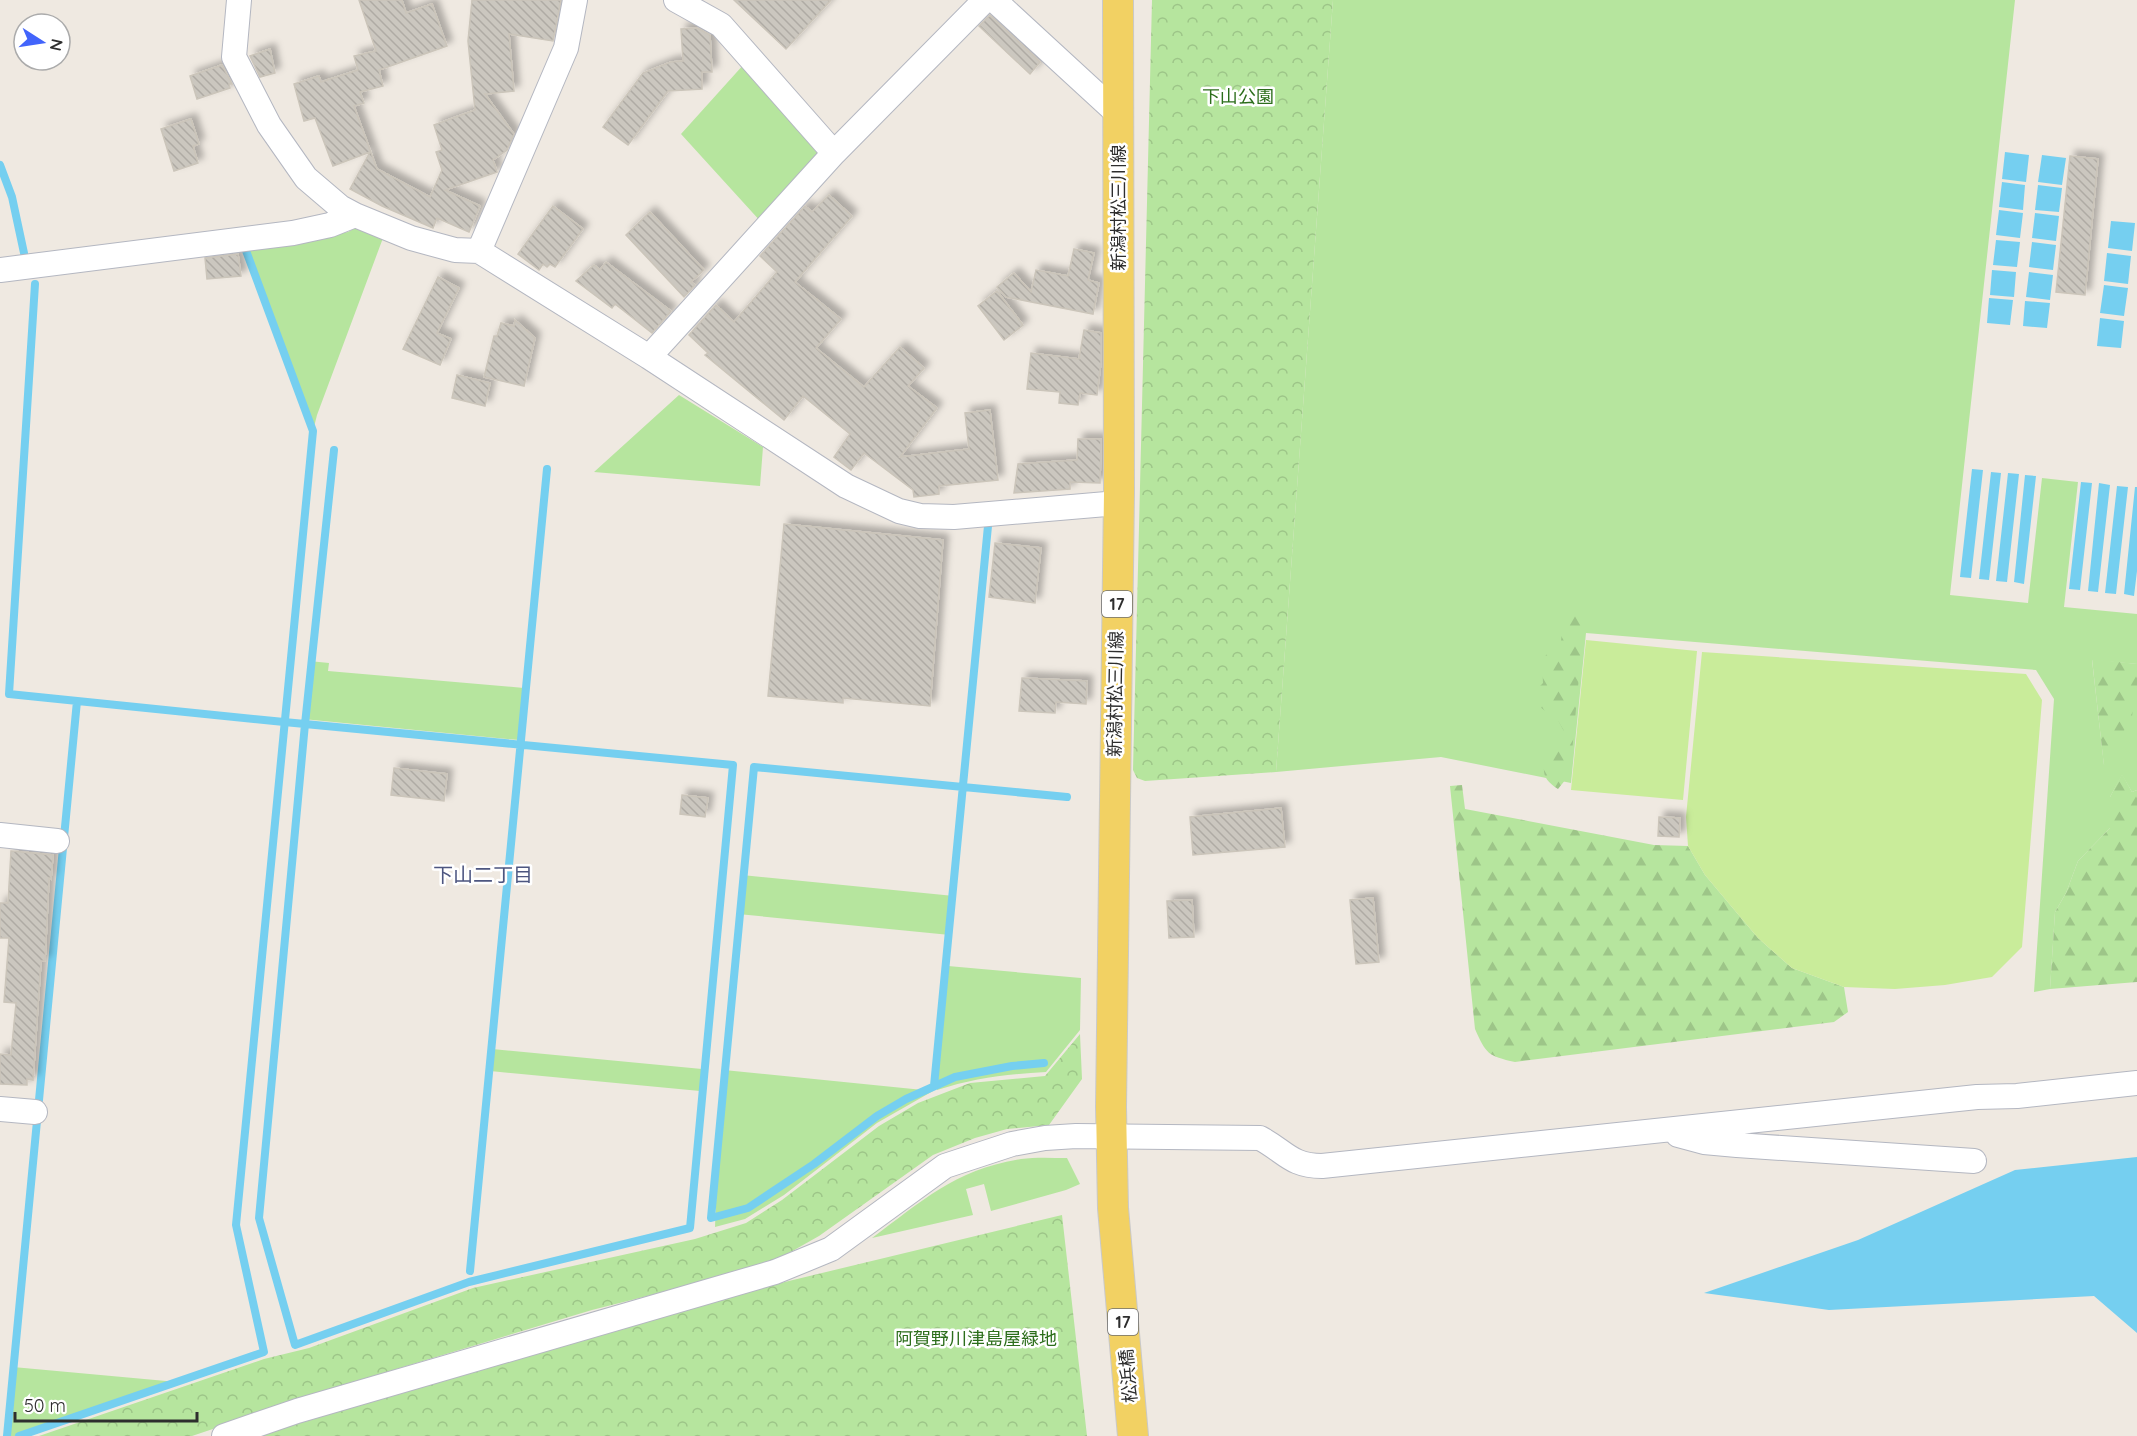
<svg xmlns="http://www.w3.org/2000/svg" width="2137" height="1436" font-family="Quicksand,'Noto Sans JP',sans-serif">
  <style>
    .grass { fill: #b6e59e }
    .forest { fill: url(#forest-firs) }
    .park { fill: url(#park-crowns) }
    .pitch { fill: #c9ec9a }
    .water { fill: #75cff0 }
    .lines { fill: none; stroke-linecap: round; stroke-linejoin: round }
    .stream { stroke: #75cff0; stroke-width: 8 }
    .building { fill: url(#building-back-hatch); stroke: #cbc5ba; stroke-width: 1.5; filter: url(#shadow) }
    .minor-casing { stroke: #b4b7c1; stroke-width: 26 }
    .major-casing { stroke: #c9c9c9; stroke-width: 32 }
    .minor { stroke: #fff; stroke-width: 24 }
    .major { stroke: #f2d163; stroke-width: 30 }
    .labels { text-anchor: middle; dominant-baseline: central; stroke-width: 5; stroke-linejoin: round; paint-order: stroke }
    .shield { fill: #fff; stroke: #6d6d6d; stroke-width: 1.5 }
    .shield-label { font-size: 16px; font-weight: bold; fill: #2e2e2e }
    .park-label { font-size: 18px; fill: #2c6e1b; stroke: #fff }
    .street-label { font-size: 18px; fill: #2e2e2e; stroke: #fff }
    .neighbourhood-label { font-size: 20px; fill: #4d5680; stroke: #fff }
  </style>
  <defs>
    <pattern id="forest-firs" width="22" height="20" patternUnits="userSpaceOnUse" patternTransform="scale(1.5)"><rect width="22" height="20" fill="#b6e59e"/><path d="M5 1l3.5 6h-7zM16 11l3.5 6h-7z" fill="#9dc588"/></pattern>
    <pattern id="park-crowns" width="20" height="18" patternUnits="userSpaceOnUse" patternTransform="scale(1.5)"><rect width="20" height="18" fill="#b6e59e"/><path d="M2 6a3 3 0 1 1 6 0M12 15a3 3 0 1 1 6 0" fill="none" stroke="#9dc588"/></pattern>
    <pattern id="building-back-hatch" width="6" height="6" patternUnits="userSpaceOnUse" patternTransform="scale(1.5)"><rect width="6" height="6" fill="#cbc7bf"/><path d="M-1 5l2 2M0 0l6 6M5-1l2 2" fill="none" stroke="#afaba4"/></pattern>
    <filter id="shadow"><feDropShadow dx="5.5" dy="-5.5" stdDeviation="3" flood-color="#0004"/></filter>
  </defs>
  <rect width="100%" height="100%" fill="#efe9e1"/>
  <path class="grass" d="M 1333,0 L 2015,0 L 1950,595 L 2028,603 L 2042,478 L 2078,482 L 2064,607 L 2137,614 L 2137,664 L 2092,660 L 2104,765 L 2134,698 L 2137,699 L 2137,790 L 2132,792 L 2122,775 L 2110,797 L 2110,828 L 2078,861 L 2066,893 L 2055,912 L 2050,989 L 2034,992 L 2054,699 L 2036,670 L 1586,633 L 1571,783 L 1441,757 L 1276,772 Z
    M 745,63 L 827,152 L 762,223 L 681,134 Z
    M 357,227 L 383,238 L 317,415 L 313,431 L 245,248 L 348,232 Z
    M 679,395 L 763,447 L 760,486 L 594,472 Z
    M 309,661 L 329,663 L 328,671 L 524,688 L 519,740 L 303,719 Z
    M 742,875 L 954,896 L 950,935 L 738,914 Z
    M 948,966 L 1081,978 L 1080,1030 L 1046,1072 C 1007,1074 974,1078 937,1090 Z
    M 492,1049 L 702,1069 L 700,1091 L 490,1071 Z
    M 724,1070 L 933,1091 L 877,1123 L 784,1195 L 745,1219 L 715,1227 L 717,1175 L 715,1164 Z
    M 1067,1158 L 1080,1184 L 1066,1190 L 991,1211 L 984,1184 L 966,1189 L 973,1215 L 872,1238 C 922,1201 956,1169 1021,1159 C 1036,1157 1052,1158 1067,1158 Z
    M 13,1367 L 177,1382 L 19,1436 L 10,1436 L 6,1428 Z"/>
  <path class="forest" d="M 1572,614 L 1581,614 L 1584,621 L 1583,633 L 1570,774 L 1558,789 C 1542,779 1541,770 1548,753 L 1562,748 L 1567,737 L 1559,722 L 1539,706 L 1534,698 L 1537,689 L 1543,683 L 1542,659 L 1561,641 L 1563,624 Z
    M 2092,659 L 2137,664 L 2137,699 L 2134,699 L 2132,717 L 2104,766 Z
    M 2122,774 L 2132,792 L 2137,790 L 2137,982 L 2050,989 L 2055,912 L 2066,893 L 2078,861 L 2110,828 L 2110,797 Z
    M 1462,785 L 1465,809 L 1654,845 L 1688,846 L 1705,875 L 1758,938 L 1792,968 L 1844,987 L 1848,1012 L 1834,1022 L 1515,1062 C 1488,1056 1486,1054 1475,1029 L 1450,786 Z"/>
  <path class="park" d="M 1152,0 L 1333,0 L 1276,772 L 1145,781 L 1137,778 L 1133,770 Z
    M 1080,1034 L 1082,1079 L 1049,1125 L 1007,1129 L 975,1138 L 933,1155 L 819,1236 L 773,1262 L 746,1271 L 592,1310 L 350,1383 L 192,1436 L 39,1436 L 264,1359 L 309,1348 L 473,1288 L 695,1239 L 746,1223 L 782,1200 L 879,1126 L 918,1103 L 970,1083 L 1045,1076 Z
    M 1062,1215 L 1087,1436 L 258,1436 L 484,1366 L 764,1287 Z"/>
  <path class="pitch" d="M 1586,640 L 1697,651 L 1683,800 L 1571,790 Z
    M 1702,652 L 2026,674 L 2042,700 L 2022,947 L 1992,977 L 1945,985 L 1895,989 L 1844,987 L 1792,968 L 1758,938 L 1705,875 L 1688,846 L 1686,817 Z"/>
  <path class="water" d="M 2005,152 L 2029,155 L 2026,182 L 2002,179 Z
    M 2042,155 L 2066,158 L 2062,185 L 2038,182 Z
    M 2002,182 L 2025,185 L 2023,210 L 1999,207 Z
    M 2038,185 L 2062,188 L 2059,212 L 2035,210 Z
    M 1999,210 L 2023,213 L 2020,238 L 1996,235 Z
    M 2035,213 L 2059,216 L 2056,241 L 2032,238 Z
    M 2111,221 L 2135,223 L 2132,251 L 2108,248 Z
    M 1996,240 L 2020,242 L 2017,267 L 1993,265 Z
    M 2032,242 L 2056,245 L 2053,270 L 2029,267 Z
    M 2107,253 L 2131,256 L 2128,284 L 2104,281 Z
    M 1992,270 L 2016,272 L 2014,297 L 1990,295 Z
    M 2029,272 L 2053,275 L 2050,300 L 2026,297 Z
    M 2104,285 L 2128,288 L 2124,316 L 2100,313 Z
    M 1989,298 L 2013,300 L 2010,325 L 1987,323 Z
    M 2025,301 L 2050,303 L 2047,328 L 2023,326 Z
    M 2100,318 L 2124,321 L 2121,348 L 2097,346 Z
    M 1972,469 L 1983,470 L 1971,578 L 1960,577 Z
    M 1991,472 L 2001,473 L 1989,580 L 1979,579 Z
    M 2008,473 L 2019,474 L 2007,582 L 1996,581 Z
    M 2025,475 L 2036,476 L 2024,584 L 2014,582 Z
    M 2081,482 L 2092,483 L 2080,590 L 2069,589 Z
    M 2099,483 L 2110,485 L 2098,592 L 2088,591 Z
    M 2117,486 L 2128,487 L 2116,594 L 2105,593 Z
    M 2135,487 L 2137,487 L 2137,571 L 2134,596 L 2124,594 Z
    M 2137,1157 L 2137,1333 L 2094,1296 L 1829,1310 L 1704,1293 L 1858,1240 L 2015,1170 Z"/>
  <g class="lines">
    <path class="stream" d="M 0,165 L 12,197 L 24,253
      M 35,284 L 9,694 L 284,722 L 305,724 L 733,765 L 690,1228 L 469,1282 L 295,1345 L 259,1218 L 305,724 L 334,450
      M 1044,1063 L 1012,1066 L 955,1077 L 906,1099 L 877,1116 L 814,1164 L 748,1208 L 711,1218 L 754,767 L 1067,797
      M 934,1086 L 988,526
      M 470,1271 L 547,469
      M 7,1436 L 77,701
      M 19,1436 L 264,1352 L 236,1225 L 313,431 L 245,248"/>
  </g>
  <path class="building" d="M 359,0 L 402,0 L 406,13 L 432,4 L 447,46 L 379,70 L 383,86 L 360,92 L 364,103 L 354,106 L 377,169 L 430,197 L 442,170 L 436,152 L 442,150 L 434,125 L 475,110 L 468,41 L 472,0 L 561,0 L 553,41 L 509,34 L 514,91 L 485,94 L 514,134 L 507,150 L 493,160 L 497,172 L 445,190 L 480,206 L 469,232 L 437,218 L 433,228 L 382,206 L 350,189 L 370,152 L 333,166 L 315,118 L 304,121 L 294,84 L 319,76 L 321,82 L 358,70 L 354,56 L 376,51 Z
    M 734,0 L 831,0 L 786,49 Z
    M 990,15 L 1040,62 L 1030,74 L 979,26 Z
    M 697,28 L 710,35 L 712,72 L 702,72 L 702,89 L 668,91 L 628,145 L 603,127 L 643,73 L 671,62 L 683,61 L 681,29 Z
    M 270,49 L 275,73 L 260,77 L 250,56 Z
    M 222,65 L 232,84 L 229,84 L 230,88 L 197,99 L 190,76 Z
    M 191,119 L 199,144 L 193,146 L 198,163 L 174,171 L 161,129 Z
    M 2070,156 L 2098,159 L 2085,295 L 2056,292 Z
    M 829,195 L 852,216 L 795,282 L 841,319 L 816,348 L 864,387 L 900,347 L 924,368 L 908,386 L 937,408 L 900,457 L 969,449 L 965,413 L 990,410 L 998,480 L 939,486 L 939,494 L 914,497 L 913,490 L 864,453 L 851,470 L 834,457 L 850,434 L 803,396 L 784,420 L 705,355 L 708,353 L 689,335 L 716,305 L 734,322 L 777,272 L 760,256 L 805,206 L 812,212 Z
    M 553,206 L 583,229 L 555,267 L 550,264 L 547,267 L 543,264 L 539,270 L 518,254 Z
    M 650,212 L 704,270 L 691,282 L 695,285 L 684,297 L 626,235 Z
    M 1074,249 L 1094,253 L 1088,280 L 1099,283 L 1093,314 L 1006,297 L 997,287 L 1014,273 L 1031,292 L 1036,270 L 1068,276 Z
    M 238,254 L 241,276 L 207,279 L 205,258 Z
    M 606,262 L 671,311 L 652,333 L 615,304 L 612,308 L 576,281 L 594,265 L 600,270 Z
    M 438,277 L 459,288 L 437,333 L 451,339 L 440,365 L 403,349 Z
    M 997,291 L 1023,325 L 1004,340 L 978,306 Z
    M 515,320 L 535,338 L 524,386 L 484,377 L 494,336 L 497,336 L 501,323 L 514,326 Z
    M 1084,330 L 1101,333 L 1101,362 L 1097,395 L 1080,393 L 1078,405 L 1059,403 L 1060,392 L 1027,389 L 1031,353 L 1079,359 Z
    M 457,375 L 490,383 L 485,406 L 452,398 Z
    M 1078,439 L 1101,439 L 1100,483 L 1070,482 L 1070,489 L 1014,493 L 1018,464 L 1077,460 Z
    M 784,524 L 943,540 L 930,706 L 843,698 L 843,703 L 768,696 Z
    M 995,543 L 1041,548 L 1035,603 L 989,597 Z
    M 1022,678 L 1087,681 L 1086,704 L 1056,702 L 1055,713 L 1019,711 Z
    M 394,768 L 447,774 L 444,801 L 391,795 Z
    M 682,795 L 708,798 L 705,817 L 680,814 Z
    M 1281,808 L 1285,847 L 1193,855 L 1190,817 Z
    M 1659,817 L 1680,818 L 1679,837 L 1658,836 Z
    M 11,851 L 53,855 L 51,879 L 49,878 L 45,961 L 41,961 L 33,1080 L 27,1079 L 27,1085 L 0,1084 L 0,1054 L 11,1055 L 16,1003 L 4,1002 L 9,938 L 0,938 L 0,903 L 8,903 Z
    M 1373,898 L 1379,962 L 1356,964 L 1350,900 Z
    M 1192,900 L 1194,937 L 1169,938 L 1167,901 Z"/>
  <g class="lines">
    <defs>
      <path id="minor" d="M 239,0 L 234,57 L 269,125 L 306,178 L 340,207 L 355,215 L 411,238 L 455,250 L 479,251 L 649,357 L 846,486 L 899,511 L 920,516 L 954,517 L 1118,503
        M 676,0 L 721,25 L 834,153
        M 994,0 L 1118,114
        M 479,251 L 566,48 L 575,0
        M 0,270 L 293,233 L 330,225 L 355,215
        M 649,357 L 834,153 L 985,0
        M 0,835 L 57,841
        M 0,1109 L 35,1112
        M 1678,1135 L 1704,1142 L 1737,1145 L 1974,1161
        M 224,1436 L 297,1411 L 775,1272 L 831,1249 L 945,1166 L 1012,1144 L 1045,1138 L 1076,1136 L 1260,1138 C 1286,1152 1291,1166 1322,1166 L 1977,1097 L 2017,1096 L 2137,1083"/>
      <path id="major" d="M 1118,0 L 1119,493 L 1111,1107 L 1113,1208 L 1133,1436"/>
    </defs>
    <use href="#minor" class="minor-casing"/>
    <use href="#major" class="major-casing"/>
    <use href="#minor" class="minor"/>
    <use href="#major" class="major"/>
  </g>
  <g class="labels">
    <g class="shield">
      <rect x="1102" y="591" width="30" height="26" rx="4.5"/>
      <rect x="1108" y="1309" width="30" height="26" rx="4.5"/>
    </g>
    <g class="shield-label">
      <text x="1117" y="604">17</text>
      <text x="1123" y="1322">17</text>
    </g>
    <g class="park-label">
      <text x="1238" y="96">下山公園</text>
      <text x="976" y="1338">阿賀野川津島屋緑地</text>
    </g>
    <g class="street-label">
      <text transform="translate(1118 208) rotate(-90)">新潟村松三川線</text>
      <text transform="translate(1115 694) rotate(-89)">新潟村松三川線</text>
      <text transform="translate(1128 1376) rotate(-95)">松浜橋</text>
    </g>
    <g class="neighbourhood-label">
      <text x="483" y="874">下山二丁目</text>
    </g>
  </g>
  <g transform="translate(42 42) rotate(102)"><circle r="28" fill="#ffffff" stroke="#ababab" stroke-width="1.5"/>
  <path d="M0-4.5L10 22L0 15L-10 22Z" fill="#4264fb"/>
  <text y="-9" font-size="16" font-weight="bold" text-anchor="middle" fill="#2e2e2e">N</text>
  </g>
  <path d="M15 1412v9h182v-9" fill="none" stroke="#2e2e2e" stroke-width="3"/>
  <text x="24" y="1412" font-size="18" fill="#2e2e2e" stroke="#ffffff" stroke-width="4.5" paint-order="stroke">50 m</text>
</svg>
